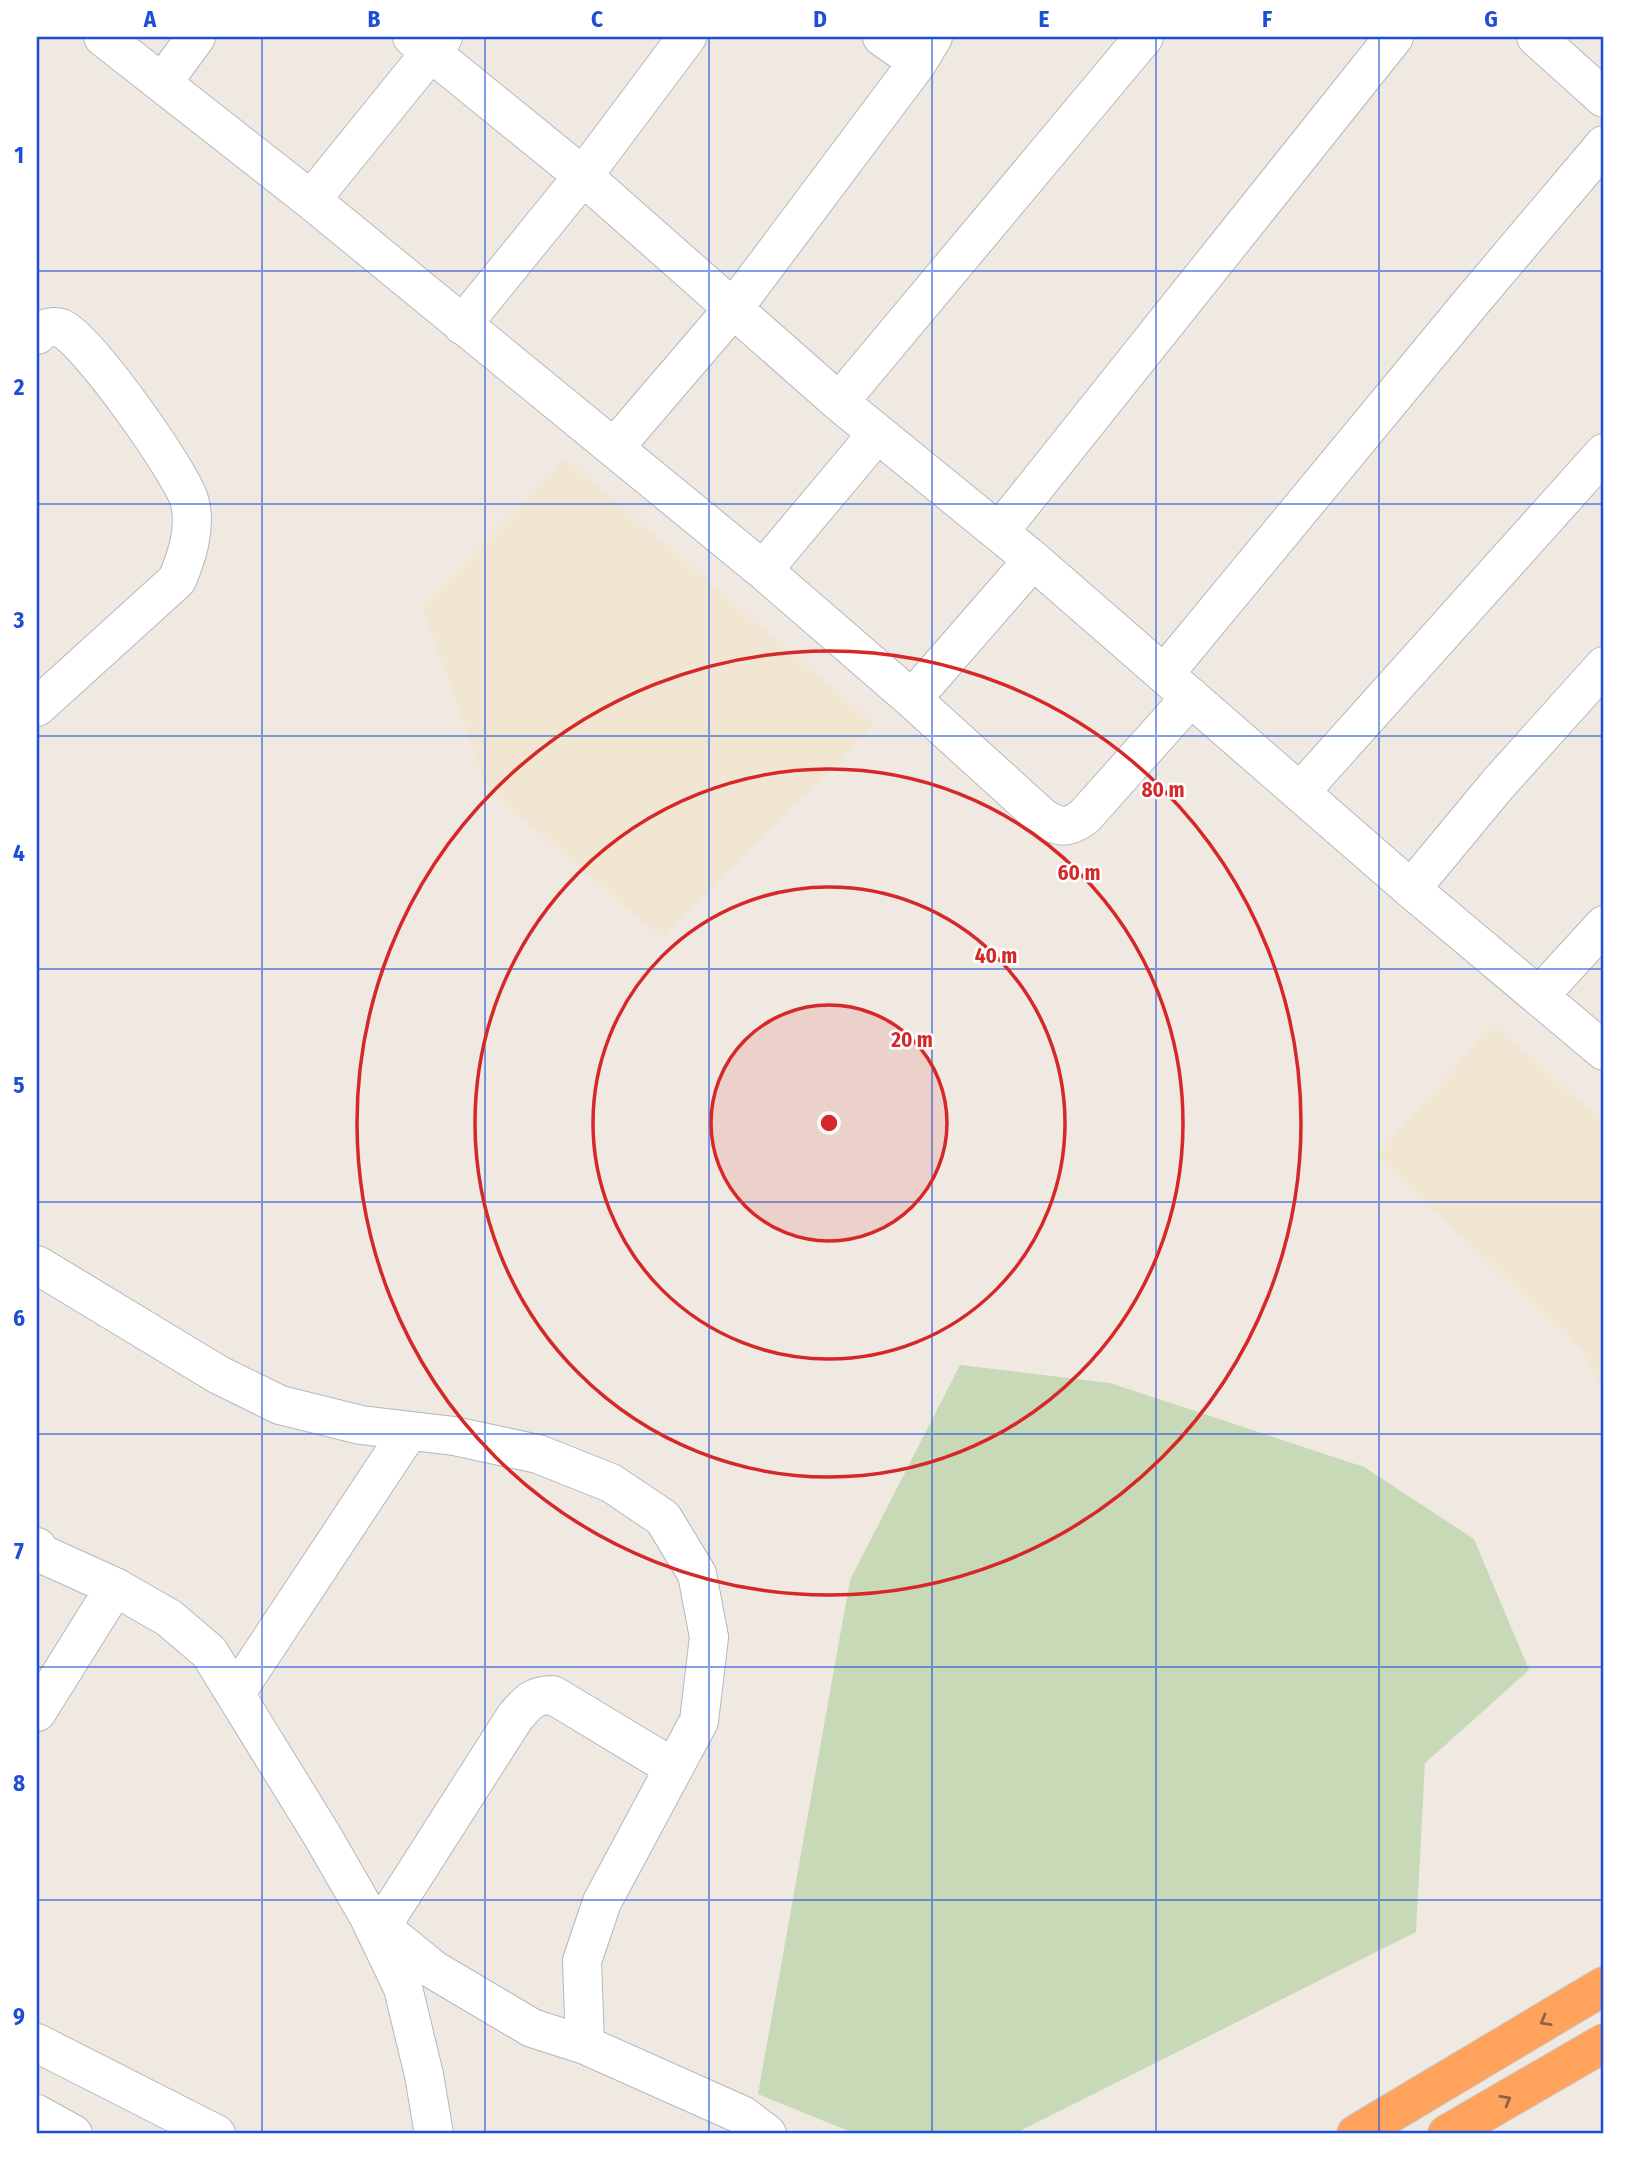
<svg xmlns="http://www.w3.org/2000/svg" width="1641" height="2171" font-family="'Fira Sans Condensed',sans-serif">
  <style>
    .education { fill: #f0e6d1 }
    .cemetery { fill: #c8d9b8 }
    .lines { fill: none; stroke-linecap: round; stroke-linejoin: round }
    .minor-casing { stroke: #b4b7c1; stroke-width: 40 }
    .highway-casing { stroke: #c9c9c9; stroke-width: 40 }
    .minor { stroke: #fff; stroke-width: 38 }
    .highway { stroke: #ffa35c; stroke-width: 38 }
    .oneway { stroke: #8c6343 }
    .grid { fill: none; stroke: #1d4ed8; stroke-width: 2; stroke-opacity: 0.55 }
    .ring { fill: none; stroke: #d62828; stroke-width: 3.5 }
    .centre { fill: #d62828; stroke: #fff; stroke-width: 3.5 }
    .ring-label { font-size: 21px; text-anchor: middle; font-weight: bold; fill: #d62828; stroke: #fff; stroke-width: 5; stroke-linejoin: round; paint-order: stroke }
    .neatline { fill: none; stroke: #1d4ed8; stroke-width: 2.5 }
    .grid-label { font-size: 23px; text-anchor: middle; font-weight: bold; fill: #1d4ed8 }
  </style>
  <rect width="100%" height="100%" fill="#efe9e1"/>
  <path class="education" d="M 566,459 L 875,724 L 662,938 L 488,790 L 422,607 Z
    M 1493,1024 L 1604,1122 L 1604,1396 L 1583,1351 L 1376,1156 Z"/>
  <path class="cemetery" d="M 960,1365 L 1110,1383 L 1364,1467 L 1474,1539 L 1529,1670 L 1425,1763 L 1416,1932 L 1014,2134 L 856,2134 L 758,2094 L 850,1580 Z"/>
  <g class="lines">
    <defs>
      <path id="minor" d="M 103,37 L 311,200 L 763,570 L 912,699 L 1043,818 C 1060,828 1067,829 1084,817 L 1191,697
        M 412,37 L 583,176 L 839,402 L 1033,560 L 1411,889 L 1604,1051
        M 882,37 L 918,62
        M 1536,37 L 1604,98
        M 162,83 L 196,37
        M 311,200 L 443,37
        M 462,325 L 583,176 L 687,37
        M 37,335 C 42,329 52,325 61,328 C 86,338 184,475 190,503 C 196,529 187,556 177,580 L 37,707
        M 839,402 L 1144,37
        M 614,448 L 733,309 L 918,62 L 933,37
        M 999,532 L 1394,37
        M 763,570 L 877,434
        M 1165,673 L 1473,300 L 1604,145
        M 912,699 L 1033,560
        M 1300,792 L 1604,453
        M 1411,889 L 1498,784 L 1604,666
        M 1540,995 L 1604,925
        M 37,1265 L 219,1375 L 280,1405 L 361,1425 L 454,1436 L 538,1454 L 611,1483 L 663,1518 L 697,1574 L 709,1637 L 699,1721 L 602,1902 L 582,1961 L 585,2045
        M 37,1547 L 42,1554 L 115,1587 L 169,1618 L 209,1652 L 323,1837 L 369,1917 L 403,1988 L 424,2075 L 434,2134
        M 235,1694 L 409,1431
        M 37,1712 L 115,1587
        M 376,1923 L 434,1970 L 532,2028 L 585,2045 L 742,2115 L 767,2134
        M 381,1927 L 515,1717 C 528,1702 533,1695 553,1695 L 674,1768
        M 37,2043 L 216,2134
        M 37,2114 L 73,2134"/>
      <path id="highway" d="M 1356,2134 L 1604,1986
        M 1447,2134 L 1604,2043"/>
    </defs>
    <use href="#minor" class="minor-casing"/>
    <use href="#highway" class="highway-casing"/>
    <use href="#minor" class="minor"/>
    <use href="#highway" class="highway"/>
  </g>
  <defs><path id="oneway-chevron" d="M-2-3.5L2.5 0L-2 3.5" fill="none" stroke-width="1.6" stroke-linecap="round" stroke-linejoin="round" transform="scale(1.75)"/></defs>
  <g class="oneway">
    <use href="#oneway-chevron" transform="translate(1545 2021) rotate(150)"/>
    <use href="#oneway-chevron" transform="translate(1506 2100) rotate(-30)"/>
  </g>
  <path class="grid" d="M 262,37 L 262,2134M 485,37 L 485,2134M 709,37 L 709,2134M 932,37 L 932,2134M 1156,37 L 1156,2134M 1379,37 L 1379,2134M 37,271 L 1604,271M 37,504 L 1604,504M 37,736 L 1604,736M 37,969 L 1604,969M 37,1202 L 1604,1202M 37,1434 L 1604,1434M 37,1667 L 1604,1667M 37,1900 L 1604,1900"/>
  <circle cx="829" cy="1123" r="118" fill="#d62828" fill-opacity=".12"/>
  <g class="ring">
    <circle cx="829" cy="1123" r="118"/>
    <circle cx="829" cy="1123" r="236"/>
    <circle cx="829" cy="1123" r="354"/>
    <circle cx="829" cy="1123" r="472"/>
  </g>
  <circle cx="829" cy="1123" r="10" class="centre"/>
  <g class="ring-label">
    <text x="1163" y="797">80 m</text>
    <text x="1079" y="880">60 m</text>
    <text x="996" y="963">40 m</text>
    <text x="912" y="1047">20 m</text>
  </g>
  <rect width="1641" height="2171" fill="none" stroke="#ffffff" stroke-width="77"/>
  <rect x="38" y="38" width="1564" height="2094" class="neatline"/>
  <g class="grid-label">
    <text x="150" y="27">A</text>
    <text x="374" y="27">B</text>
    <text x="597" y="27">C</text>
    <text x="820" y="27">D</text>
    <text x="1044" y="27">E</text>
    <text x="1267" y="27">F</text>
    <text x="1491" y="27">G</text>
    <text x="19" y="163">1</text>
    <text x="19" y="395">2</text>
    <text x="19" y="628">3</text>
    <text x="19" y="861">4</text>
    <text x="19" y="1093">5</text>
    <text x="19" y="1326">6</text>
    <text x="19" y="1559">7</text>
    <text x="19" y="1791">8</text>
    <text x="19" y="2024">9</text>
  </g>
</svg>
